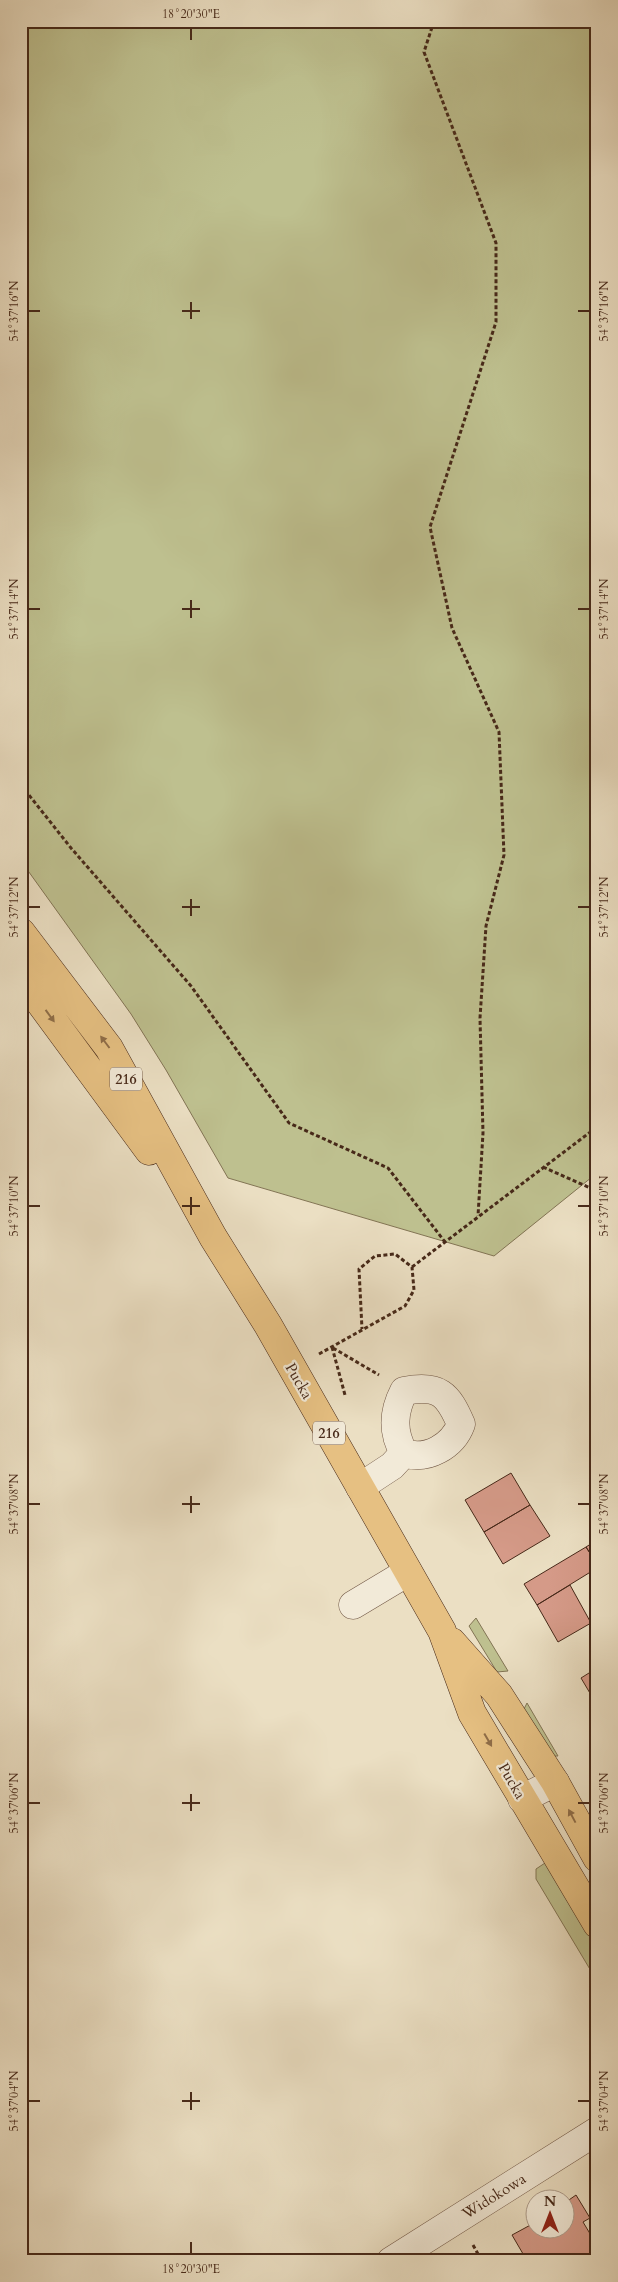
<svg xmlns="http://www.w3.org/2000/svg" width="618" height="2282" font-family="Cardo,serif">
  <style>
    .green { fill: #bec08f; stroke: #827454 }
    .building { fill: #d59a88; stroke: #472919 }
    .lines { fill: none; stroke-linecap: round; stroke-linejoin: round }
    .minor-casing { stroke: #705644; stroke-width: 29 }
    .major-casing { stroke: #472919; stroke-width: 29 }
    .path { stroke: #472919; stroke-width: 3; stroke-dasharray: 4 2.5; stroke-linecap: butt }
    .minor { stroke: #f2ead8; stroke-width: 28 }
    .major { stroke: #e6c082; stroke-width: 28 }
    .oneway { fill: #8f6d48 }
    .ticks { fill: none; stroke: #472919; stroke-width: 2 }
    .labels { text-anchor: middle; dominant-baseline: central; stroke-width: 4.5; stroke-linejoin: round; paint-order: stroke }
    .shield { fill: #f2ead8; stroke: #7a6352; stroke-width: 1 }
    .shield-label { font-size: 14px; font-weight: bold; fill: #472919 }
    .street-label { font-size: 15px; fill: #472919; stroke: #f2ead8 }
    .neatline { fill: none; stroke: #472919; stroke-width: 2 }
    .ticks-label { font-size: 12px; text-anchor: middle; fill: #472919 }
  </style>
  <rect width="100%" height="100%" fill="#ebdfc3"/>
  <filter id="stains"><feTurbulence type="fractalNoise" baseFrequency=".004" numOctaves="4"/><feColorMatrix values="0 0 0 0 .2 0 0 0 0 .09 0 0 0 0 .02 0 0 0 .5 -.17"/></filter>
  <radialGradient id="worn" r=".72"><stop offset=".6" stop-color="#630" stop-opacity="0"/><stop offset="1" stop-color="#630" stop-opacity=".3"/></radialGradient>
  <path class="green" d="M 21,21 L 597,21 L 597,1173 L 494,1256 L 228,1178 L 166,1070 L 131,1014 L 21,861 Z
    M 476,1618 L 508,1671 L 497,1672 L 469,1626 Z
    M 527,1703 L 558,1756 L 547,1756 L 522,1713 Z
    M 548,1861 L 597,1944 L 597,1981 L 536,1879 L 536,1869 Z"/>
  <path class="building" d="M 511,1473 L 530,1505 L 484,1532 L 465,1500 Z
    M 530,1505 L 550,1536 L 503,1564 L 484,1532 Z
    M 597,1540 L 597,1564 L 586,1547 Z
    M 586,1547 L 597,1564 L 597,1568 L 537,1605 L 524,1584 Z
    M 570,1585 L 591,1623 L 558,1642 L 537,1605 Z
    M 597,1668 L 597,1705 L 581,1678 Z
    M 576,2195 L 590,2218 L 583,2222 L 595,2242 L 597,2241 L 597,2261 L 533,2261 L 531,2257 L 526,2259 L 512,2235 L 536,2222 L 536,2230 L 566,2230 L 566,2202 Z"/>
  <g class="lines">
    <defs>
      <path id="minor" d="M 360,1487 L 392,1466 L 404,1453 C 427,1461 453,1446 461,1424 C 448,1394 439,1384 404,1391 C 393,1412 392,1432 404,1453
        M 353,1605 L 408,1572
        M 522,1799 L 555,1782
        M 391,2261 L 597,2131"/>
      <path id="major" d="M 21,932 L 109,1048 L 213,1237 L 268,1325 L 442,1631 L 472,1713 L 597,1924
        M 21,977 L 149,1151
        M 452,1642 L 499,1695 L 555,1782 L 597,1858"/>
    </defs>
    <use href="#minor" class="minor-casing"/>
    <use href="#major" class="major-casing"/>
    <path class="path" d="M 434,21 L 424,52 L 496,243 L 496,322 L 430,527 L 452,628 L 499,732 L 504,855 L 486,926 L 480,1018 L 483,1133 L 478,1216
      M 21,785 L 71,848 L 191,986 L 289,1123 L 388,1168 L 445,1242
      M 543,1167 L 597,1191
      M 412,1267 L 597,1127
      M 332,1347 L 345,1395
      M 333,1348 L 379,1375
      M 319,1354 L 405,1306 L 414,1290 L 412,1267 L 395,1254 L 375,1256 L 359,1269 L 362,1329
      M 473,2245 L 482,2261"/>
    <use href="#minor" class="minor"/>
    <use href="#major" class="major"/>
  </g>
  <defs><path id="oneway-solid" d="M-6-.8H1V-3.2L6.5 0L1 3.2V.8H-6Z" transform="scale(1.25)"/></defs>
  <g class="oneway">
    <use href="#oneway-solid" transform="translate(50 1016) rotate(54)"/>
    <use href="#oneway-solid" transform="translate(105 1042) rotate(-127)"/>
    <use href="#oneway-solid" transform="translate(488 1740) rotate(60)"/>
    <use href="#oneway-solid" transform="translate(572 1816) rotate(-118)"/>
  </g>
  <path class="ticks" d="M 191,28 L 191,40M 191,302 L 191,319M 28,311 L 40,311M 182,311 L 200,311M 578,311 L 590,311M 191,600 L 191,618M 28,609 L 40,609M 182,609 L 200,609M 578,609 L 590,609M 191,899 L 191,916M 28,907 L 40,907M 182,907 L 200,907M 578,907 L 590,907M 191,1197 L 191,1215M 28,1206 L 40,1206M 182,1206 L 200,1206M 578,1206 L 590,1206M 191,1496 L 191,1513M 28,1504 L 40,1504M 182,1504 L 200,1504M 578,1504 L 590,1504M 191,1794 L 191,1811M 28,1803 L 40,1803M 182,1803 L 200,1803M 578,1803 L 590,1803M 191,2092 L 191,2110M 28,2101 L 40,2101M 182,2101 L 200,2101M 578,2101 L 590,2101M 191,2242 L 191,2254"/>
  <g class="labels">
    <g class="shield">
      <rect x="110" y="1067.5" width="32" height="23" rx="4"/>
      <rect x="313" y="1421.5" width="32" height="23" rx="4"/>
    </g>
    <g class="shield-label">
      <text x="126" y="1079">216</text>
      <text x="329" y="1433">216</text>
    </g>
    <g class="street-label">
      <text transform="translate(299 1381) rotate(60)">Pucka</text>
      <text transform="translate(512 1781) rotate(60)">Pucka</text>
      <text transform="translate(494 2196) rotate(-32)">Widokowa</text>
    </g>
  </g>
  <rect width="618" height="2282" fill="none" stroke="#ebdfc3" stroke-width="55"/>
  <g transform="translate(550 2214)"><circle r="24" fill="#f2ead8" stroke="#ae9d8c"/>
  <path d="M0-4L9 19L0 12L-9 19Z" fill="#8f2418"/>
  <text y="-8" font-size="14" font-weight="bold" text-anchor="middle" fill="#472919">N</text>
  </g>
  <rect x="28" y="28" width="562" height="2226" class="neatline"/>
  <g class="ticks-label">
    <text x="191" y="18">18°20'30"E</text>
    <text transform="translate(14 311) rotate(-90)" y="4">54°37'16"N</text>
    <text transform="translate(604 311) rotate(-90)" y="4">54°37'16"N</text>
    <text transform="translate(14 609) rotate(-90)" y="4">54°37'14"N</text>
    <text transform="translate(604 609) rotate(-90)" y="4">54°37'14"N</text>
    <text transform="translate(14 907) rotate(-90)" y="4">54°37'12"N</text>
    <text transform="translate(604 907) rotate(-90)" y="4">54°37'12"N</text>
    <text transform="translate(14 1206) rotate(-90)" y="4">54°37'10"N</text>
    <text transform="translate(604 1206) rotate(-90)" y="4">54°37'10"N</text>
    <text transform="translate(14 1504) rotate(-90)" y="4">54°37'08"N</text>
    <text transform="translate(604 1504) rotate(-90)" y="4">54°37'08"N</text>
    <text transform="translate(14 1803) rotate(-90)" y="4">54°37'06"N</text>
    <text transform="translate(604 1803) rotate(-90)" y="4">54°37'06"N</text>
    <text transform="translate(14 2101) rotate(-90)" y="4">54°37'04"N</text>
    <text transform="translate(604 2101) rotate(-90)" y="4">54°37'04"N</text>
    <text x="191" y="2273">18°20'30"E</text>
  </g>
  <rect width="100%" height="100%" filter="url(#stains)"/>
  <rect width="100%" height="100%" fill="url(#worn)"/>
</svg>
